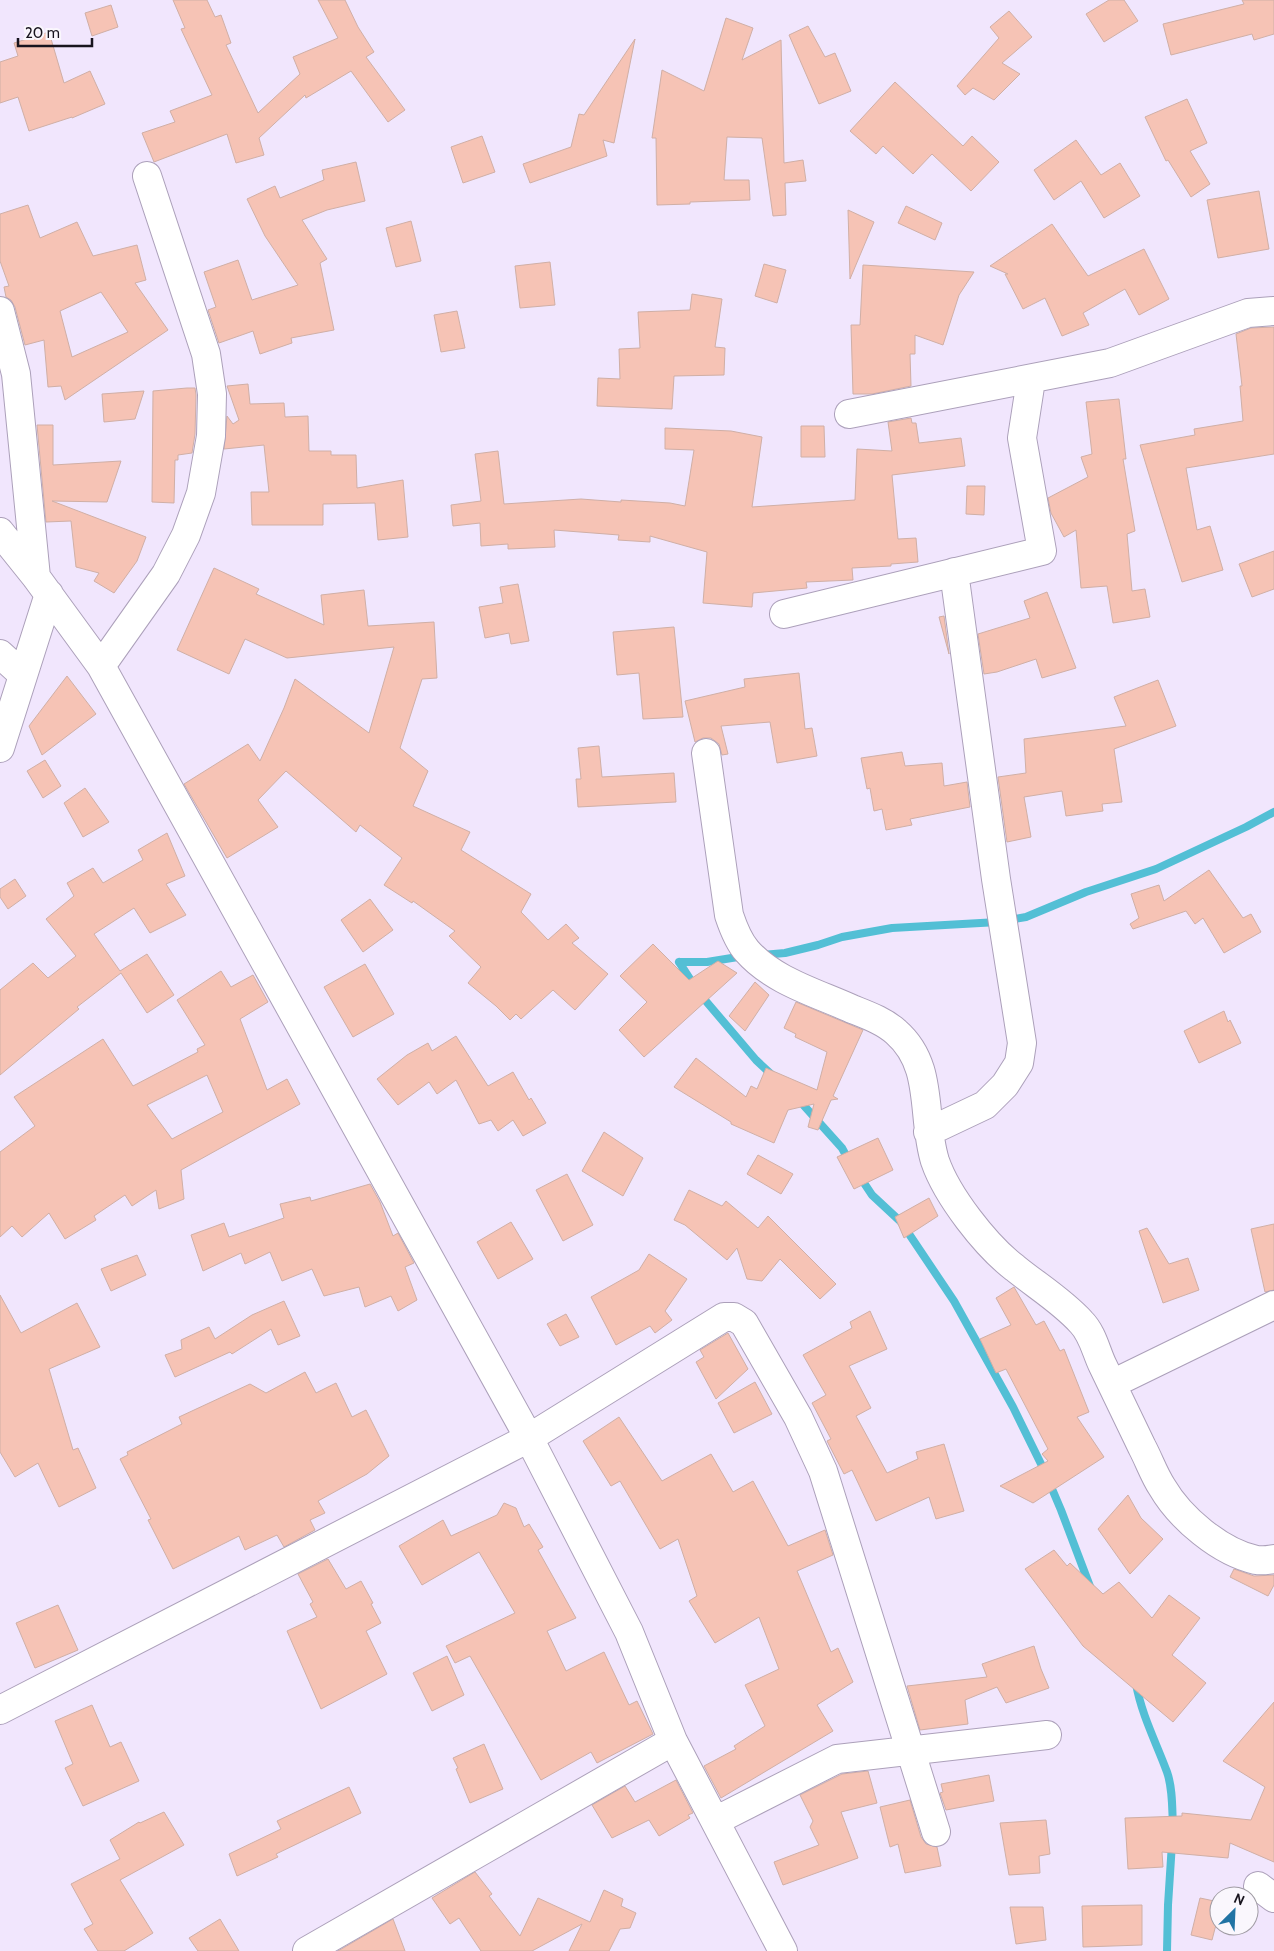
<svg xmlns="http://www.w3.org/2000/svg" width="1274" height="1951" font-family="Cabin,sans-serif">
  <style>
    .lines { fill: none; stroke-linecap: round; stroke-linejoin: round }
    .stream { stroke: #53bfd5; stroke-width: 8 }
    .building { fill: #f6c3b5; stroke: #d0afa6; fill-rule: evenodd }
    .street-casing { stroke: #aca0ba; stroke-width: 30 }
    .street { stroke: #fff; stroke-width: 28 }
  </style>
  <rect width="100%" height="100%" fill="#f1e6fd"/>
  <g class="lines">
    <path class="stream" d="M 761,955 L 785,953 L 818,945 L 842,937 L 892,928 L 998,922 L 1026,917 L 1086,892 L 1156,869 L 1246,827 L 1274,812
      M 679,962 L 699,993 L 756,1060 L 773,1076
      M 679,962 L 707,962 L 744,956
      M 798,1099 L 842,1148 L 849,1161
      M 860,1177 L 872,1195 L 901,1222 L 954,1301 L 1013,1407 L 1044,1470 L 1061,1510 L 1091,1589
      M 1136,1684 C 1142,1716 1156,1742 1167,1772 C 1173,1789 1172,1809 1173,1827
      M 1167,1951 L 1168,1905 L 1172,1843"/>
  </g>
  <path class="building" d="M 173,0 L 207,0 L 215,17 L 221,15 L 231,43 L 226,45 L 258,113 L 300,74 L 293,57 L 338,38 L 318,0 L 345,0 L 358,27 L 374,52 L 366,57 L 405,110 L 388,122 L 351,71 L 306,98 L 305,95 L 259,138 L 264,155 L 236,163 L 227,134 L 154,162 L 142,133 L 175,122 L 170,111 L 212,95 L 181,29 L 185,28 Z
    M 1109,0 L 1124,0 L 1138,21 L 1104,42 L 1086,14 Z
    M 1242,0 L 1274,0 L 1274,34 L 1254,40 L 1252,34 L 1171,55 L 1163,24 L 1244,4 Z
    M 111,5 L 118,27 L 92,36 L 85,13 Z
    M 1009,11 L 1032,37 L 1002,63 L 1020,74 L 994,100 L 973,88 L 965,95 L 957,86 L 999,38 L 990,27 Z
    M 726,18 L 753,28 L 742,60 L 781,40 L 784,163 L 803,160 L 806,181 L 785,183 L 786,215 L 773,216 L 762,138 L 727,137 L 724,180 L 749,180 L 750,200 L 690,202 L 690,204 L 657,205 L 656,138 L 652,138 L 662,70 L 704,91 Z
    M 808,26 L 825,57 L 835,53 L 851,91 L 819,104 L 789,35 Z
    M 49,32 L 64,83 L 90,71 L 105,104 L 72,118 L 72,117 L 29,131 L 18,97 L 0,103 L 0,62 L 18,56 L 14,43 Z
    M 635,39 L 614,143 L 603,140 L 607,156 L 530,183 L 523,164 L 571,147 L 579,114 L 584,115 Z
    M 895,82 L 963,146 L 972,136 L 999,162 L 971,191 L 932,154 L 913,174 L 883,146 L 876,154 L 850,131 Z
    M 1187,99 L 1207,143 L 1190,151 L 1210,184 L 1191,197 L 1168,160 L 1166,161 L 1145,117 Z
    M 482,136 L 495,172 L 463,183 L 451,147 Z
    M 1076,140 L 1101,175 L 1120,163 L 1140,196 L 1104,218 L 1081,181 L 1054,200 L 1034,170 Z
    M 356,162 L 365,201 L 327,210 L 302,220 L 327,259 L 320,263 L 334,330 L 291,338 L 292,343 L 260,354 L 253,331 L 219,343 L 208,310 L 216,307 L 204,272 L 238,260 L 252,300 L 298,285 L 265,236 L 247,199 L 275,186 L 280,198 L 324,180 L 322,170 Z
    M 1259,191 L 1269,249 L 1218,258 L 1207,200 Z
    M 28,205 L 40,238 L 77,222 L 93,256 L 137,245 L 146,280 L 135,283 L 168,330 L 65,400 L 61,386 L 48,387 L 44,340 L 25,345 L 15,307 L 11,300 L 6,297 L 4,287 L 9,286 L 0,261 L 0,214 ZM 101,292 L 128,332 L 72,357 L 60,311 Z
    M 906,206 L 942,223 L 935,240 L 898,223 Z
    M 848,210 L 874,222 L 850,279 Z
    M 411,221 L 421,261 L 396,267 L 386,228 Z
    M 1052,224 L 1088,276 L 1144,249 L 1169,299 L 1139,315 L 1125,289 L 1083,313 L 1089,325 L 1062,336 L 1045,298 L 1023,309 L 1005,274 L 1008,274 L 990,266 Z
    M 550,262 L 555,305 L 520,308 L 515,266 Z
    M 764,264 L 786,270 L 777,303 L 755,296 Z
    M 863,265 L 974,272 L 959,295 L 943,345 L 915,335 L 915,354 L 910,354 L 911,386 L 872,394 L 853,394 L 851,325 L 860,325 Z
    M 692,294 L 722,299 L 715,347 L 725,348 L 724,375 L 674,376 L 672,409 L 597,406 L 598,378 L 620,379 L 619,349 L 640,348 L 638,312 L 690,310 Z
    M 457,311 L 465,348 L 441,352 L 434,315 Z
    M 1274,327 L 1274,454 L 1186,468 L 1197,530 L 1210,526 L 1223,570 L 1182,582 L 1140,445 L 1195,435 L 1194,429 L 1243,421 L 1240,386 L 1242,386 L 1236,334 L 1251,328 Z
    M 248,384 L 250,404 L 284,403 L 285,417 L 308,416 L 309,451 L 331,451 L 331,455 L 356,455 L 357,488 L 403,480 L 408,537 L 378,540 L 375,503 L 323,504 L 323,525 L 252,525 L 251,492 L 269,492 L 264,445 L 224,449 L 227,416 L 233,424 L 239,420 L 227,386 Z
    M 187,388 L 195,388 L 196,395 L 195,434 L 192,453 L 178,455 L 178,460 L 175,460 L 174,503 L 152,502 L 153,391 Z
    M 144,391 L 135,419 L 104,422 L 102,394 Z
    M 1119,399 L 1126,459 L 1123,459 L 1135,531 L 1127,534 L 1132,591 L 1145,589 L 1150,617 L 1113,623 L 1107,586 L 1081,588 L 1076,530 L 1064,537 L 1051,513 L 1048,498 L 1088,477 L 1081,457 L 1092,454 L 1086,402 Z
    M 911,418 L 912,423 L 916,423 L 919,443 L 961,438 L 965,466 L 892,475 L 898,539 L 916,538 L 918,562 L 891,564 L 891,566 L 852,568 L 853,580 L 806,582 L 807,588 L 753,593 L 752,607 L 703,603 L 707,552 L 650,536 L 650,542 L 618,540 L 619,535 L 554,530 L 555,547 L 508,549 L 508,544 L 481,546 L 480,523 L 453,526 L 451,505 L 481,501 L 475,454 L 498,451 L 504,504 L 581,499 L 621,502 L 621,500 L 670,503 L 685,506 L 694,450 L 665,449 L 665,428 L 731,431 L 762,437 L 752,507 L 855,500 L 857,449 L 892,451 L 888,422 Z
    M 37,425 L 53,425 L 53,465 L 121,461 L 107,502 L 52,501 L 146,537 L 137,561 L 114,593 L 94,581 L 99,573 L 76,567 L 71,521 L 46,522 Z
    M 801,426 L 824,426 L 825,457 L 801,457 Z
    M 967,486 L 985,486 L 984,515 L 966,514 Z
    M 1274,551 L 1274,589 L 1252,597 L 1239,564 Z
    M 214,568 L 259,589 L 256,594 L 324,625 L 321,595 L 364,590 L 368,626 L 434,622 L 437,678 L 422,679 L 400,748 L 428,771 L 413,806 L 470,832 L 461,850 L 531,894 L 521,912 L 548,940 L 566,924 L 579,938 L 572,943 L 608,974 L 575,1010 L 553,990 L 521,1019 L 516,1014 L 510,1020 L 496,1006 L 468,983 L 481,967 L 449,936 L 455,931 L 413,901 L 412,903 L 384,885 L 402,858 L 360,825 L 356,832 L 286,771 L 258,800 L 278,827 L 227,858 L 184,784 L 248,744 L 260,761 L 284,708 L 295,679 L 369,733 L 394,647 L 287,658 L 245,639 L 229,674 L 177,650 Z
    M 518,584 L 529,641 L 511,644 L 509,633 L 485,638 L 479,607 L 503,603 L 500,587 Z
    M 1047,592 L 1076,668 L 1042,678 L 1036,659 L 997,672 L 984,674 L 978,634 L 1030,618 L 1024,601 Z
    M 944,616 L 949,654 L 939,617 Z
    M 674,627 L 683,717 L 643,719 L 639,673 L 617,675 L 613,632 Z
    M 799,673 L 805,729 L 812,728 L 817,756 L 777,763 L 770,722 L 721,726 L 728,754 L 722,755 L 719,744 L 711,738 L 703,738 L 695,742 L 685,701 L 745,687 L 744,679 Z
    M 67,676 L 96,714 L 42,755 L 29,726 Z
    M 1158,680 L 1176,726 L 1114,749 L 1122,802 L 1102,804 L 1103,811 L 1066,816 L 1062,791 L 1024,797 L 1031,837 L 1007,842 L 998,777 L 1026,773 L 1024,739 L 1126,726 L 1114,697 Z
    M 599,746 L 602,777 L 674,773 L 676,802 L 578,807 L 576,779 L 581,779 L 578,748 Z
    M 902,752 L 905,766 L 942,763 L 944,786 L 967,782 L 970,807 L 910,819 L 912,825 L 886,830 L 882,809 L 874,811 L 870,788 L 867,789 L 861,758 Z
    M 45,760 L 61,786 L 43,798 L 27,771 Z
    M 85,788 L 109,822 L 83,837 L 64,803 Z
    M 167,833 L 185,876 L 166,884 L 186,915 L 150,933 L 134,908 L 94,934 L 120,971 L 147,954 L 174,995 L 147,1013 L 121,973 L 77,1007 L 79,1009 L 0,1075 L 0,990 L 33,963 L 48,978 L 76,956 L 46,919 L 74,896 L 67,883 L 93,868 L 103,883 L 143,860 L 138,850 Z
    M 1209,870 L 1243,918 L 1251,914 L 1261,932 L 1224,953 L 1203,918 L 1195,924 L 1186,911 L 1133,929 L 1130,924 L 1139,918 L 1131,894 L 1159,885 L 1164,901 Z
    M 15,879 L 26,896 L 8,909 L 0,897 L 0,889 Z
    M 370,899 L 393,930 L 363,952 L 341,920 Z
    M 653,944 L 689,980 L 718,961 L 737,973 L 644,1057 L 619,1030 L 647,1002 L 620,976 Z
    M 365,964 L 394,1014 L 353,1037 L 324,987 Z
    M 221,971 L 231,987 L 253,975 L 268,1002 L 240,1019 L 267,1090 L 287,1079 L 300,1104 L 181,1170 L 184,1199 L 159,1209 L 156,1190 L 132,1206 L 125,1195 L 94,1216 L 96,1220 L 65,1239 L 49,1213 L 22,1237 L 12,1226 L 0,1237 L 0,1152 L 35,1126 L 14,1097 L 103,1039 L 133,1086 L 198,1052 L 197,1049 L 205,1045 L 177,1000 ZM 207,1075 L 223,1112 L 172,1139 L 147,1105 Z
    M 755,982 L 769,995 L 745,1031 L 729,1016 Z
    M 796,1002 L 863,1030 L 833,1096 L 838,1099 L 831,1100 L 818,1130 L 808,1127 L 814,1104 L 788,1110 L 774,1143 L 731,1124 L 731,1122 L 674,1087 L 696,1058 L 746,1097 L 751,1086 L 757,1089 L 766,1068 L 817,1090 L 827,1052 L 795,1037 L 796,1034 L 784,1028 Z
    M 1224,1011 L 1228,1022 L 1230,1020 L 1241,1043 L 1199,1063 L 1184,1031 Z
    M 456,1036 L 488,1086 L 513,1072 L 529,1100 L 531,1098 L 546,1123 L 523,1136 L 513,1120 L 498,1131 L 491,1120 L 479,1124 L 456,1080 L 437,1094 L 429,1082 L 398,1105 L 377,1079 L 407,1055 L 428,1043 L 432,1051 Z
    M 604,1132 L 643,1158 L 623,1196 L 582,1171 Z
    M 878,1138 L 893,1170 L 854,1189 L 837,1157 Z
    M 758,1155 L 793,1174 L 781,1194 L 747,1174 Z
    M 567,1174 L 593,1225 L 563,1241 L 536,1190 Z
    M 370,1184 L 380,1202 L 393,1236 L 398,1233 L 414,1263 L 405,1267 L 417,1300 L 398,1311 L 391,1296 L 365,1307 L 359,1287 L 324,1296 L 312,1269 L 282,1281 L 270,1252 L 245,1264 L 241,1253 L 203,1271 L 191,1235 L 224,1223 L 229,1237 L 284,1218 L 280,1204 L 310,1197 L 311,1201 Z
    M 689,1190 L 722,1206 L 726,1201 L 758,1228 L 768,1216 L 836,1284 L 820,1299 L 780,1259 L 762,1281 L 747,1279 L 737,1248 L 727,1260 L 685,1225 L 674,1220 Z
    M 929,1198 L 938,1216 L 904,1238 L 895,1217 Z
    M 511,1222 L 533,1259 L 498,1279 L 477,1242 Z
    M 1274,1224 L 1274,1290 L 1265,1292 L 1251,1229 Z
    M 1147,1228 L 1169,1264 L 1188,1258 L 1199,1290 L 1163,1303 L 1139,1231 Z
    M 649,1254 L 687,1279 L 665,1311 L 672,1320 L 655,1333 L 650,1326 L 616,1345 L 591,1297 L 639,1270 Z
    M 137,1255 L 146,1275 L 111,1291 L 101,1269 Z
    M 1014,1287 L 1036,1325 L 1044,1321 L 1060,1351 L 1064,1349 L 1089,1412 L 1077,1417 L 1104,1457 L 1033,1503 L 1000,1486 L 1048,1461 L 1042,1454 L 1048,1449 L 1006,1369 L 996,1373 L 980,1339 L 1011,1325 L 996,1298 Z
    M 0,1295 L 21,1333 L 77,1303 L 100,1347 L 49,1369 L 73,1450 L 78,1448 L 96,1488 L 59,1507 L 38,1463 L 15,1477 L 0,1452 Z
    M 284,1301 L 300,1336 L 278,1345 L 271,1329 L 232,1354 L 230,1352 L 175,1377 L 165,1355 L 182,1349 L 181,1340 L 209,1327 L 215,1339 L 252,1315 Z
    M 870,1311 L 887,1349 L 849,1366 L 871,1408 L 856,1416 L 887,1473 L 918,1459 L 916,1452 L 944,1444 L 964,1511 L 936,1519 L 929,1497 L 876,1521 L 852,1470 L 844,1474 L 827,1441 L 831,1439 L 812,1403 L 826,1395 L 803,1355 L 852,1328 L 850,1322 Z
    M 566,1314 L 579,1337 L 560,1346 L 547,1324 Z
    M 728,1333 L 748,1369 L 716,1399 L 696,1362 L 704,1357 L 700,1350 Z
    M 305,1372 L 316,1393 L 336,1383 L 352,1417 L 366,1410 L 389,1456 L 367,1474 L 318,1501 L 325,1513 L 310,1520 L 315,1530 L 284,1547 L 277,1535 L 245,1550 L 239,1536 L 173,1569 L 148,1520 L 151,1519 L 120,1459 L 128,1455 L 127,1452 L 182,1424 L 179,1417 L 250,1384 L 266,1393 Z
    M 755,1382 L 772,1414 L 734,1433 L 718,1403 Z
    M 619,1417 L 662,1481 L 711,1454 L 733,1492 L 753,1481 L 788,1546 L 825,1530 L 833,1555 L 797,1571 L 831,1652 L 838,1648 L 853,1682 L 817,1705 L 833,1731 L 721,1798 L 704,1766 L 736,1749 L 734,1746 L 765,1726 L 745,1685 L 779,1669 L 759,1617 L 715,1643 L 689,1601 L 697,1596 L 678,1539 L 660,1549 L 620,1481 L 611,1486 L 583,1441 Z
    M 1128,1495 L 1141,1518 L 1163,1539 L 1130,1574 L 1098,1529 Z
    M 504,1503 L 516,1508 L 524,1527 L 529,1524 L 543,1547 L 538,1550 L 576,1618 L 547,1631 L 566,1671 L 604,1652 L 629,1705 L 637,1701 L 653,1734 L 597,1763 L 591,1752 L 541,1780 L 470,1656 L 455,1663 L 446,1646 L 515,1613 L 479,1552 L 422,1585 L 399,1546 L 443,1520 L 451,1536 L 497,1515 Z
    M 1054,1550 L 1067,1566 L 1070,1563 L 1103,1594 L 1119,1582 L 1152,1618 L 1169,1595 L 1200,1618 L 1172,1655 L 1206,1683 L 1173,1722 L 1083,1646 L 1025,1569 Z
    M 328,1559 L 346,1589 L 361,1581 L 373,1603 L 371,1604 L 381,1623 L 366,1631 L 387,1674 L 321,1709 L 287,1631 L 317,1617 L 310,1604 L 313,1602 L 298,1574 Z
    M 1234,1569 L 1254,1576 L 1274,1575 L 1274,1585 L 1268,1596 L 1230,1577 Z
    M 58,1605 L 78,1650 L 35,1668 L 16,1623 Z
    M 1034,1646 L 1041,1669 L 1049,1688 L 1006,1703 L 997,1687 L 965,1700 L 968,1724 L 920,1730 L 907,1686 L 987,1677 L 982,1664 Z
    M 447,1656 L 464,1695 L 432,1711 L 413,1673 Z
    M 1274,1702 L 1274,1862 L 1230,1843 L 1228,1858 L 1162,1852 L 1163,1867 L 1128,1869 L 1125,1818 L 1182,1816 L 1182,1813 L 1251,1820 L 1265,1787 L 1223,1761 Z
    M 92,1705 L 110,1747 L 121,1742 L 139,1781 L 83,1806 L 65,1768 L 73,1764 L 55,1721 Z
    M 484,1744 L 503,1789 L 470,1803 L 456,1769 L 458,1768 L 453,1758 Z
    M 868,1771 L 877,1803 L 841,1812 L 858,1858 L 783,1885 L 774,1862 L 819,1845 L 810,1827 L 813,1821 L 800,1795 L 842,1774 Z
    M 989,1775 L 994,1801 L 946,1810 L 940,1793 L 943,1792 L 941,1784 Z
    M 676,1780 L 693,1813 L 688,1815 L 690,1818 L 659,1836 L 649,1820 L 612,1838 L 592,1805 L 625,1786 L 635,1802 Z
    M 349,1787 L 361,1813 L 276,1854 L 278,1857 L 237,1876 L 229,1854 L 281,1829 L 277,1821 Z
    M 910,1800 L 921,1837 L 926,1844 L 937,1847 L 941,1866 L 905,1873 L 898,1844 L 890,1847 L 880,1807 Z
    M 164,1812 L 184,1845 L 120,1880 L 153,1933 L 124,1951 L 98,1951 L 84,1929 L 93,1924 L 71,1884 L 120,1859 L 110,1840 L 139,1822 L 140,1823 Z
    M 1046,1820 L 1050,1854 L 1039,1856 L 1040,1873 L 1009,1875 L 1000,1823 Z
    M 475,1872 L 492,1894 L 489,1896 L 520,1936 L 538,1898 L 590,1922 L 604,1890 L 623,1899 L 621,1906 L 636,1913 L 630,1928 L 620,1929 L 609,1951 L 569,1951 L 582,1924 L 532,1951 L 481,1951 L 459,1918 L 450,1924 L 432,1898 Z
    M 1200,1898 L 1219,1902 L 1219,1913 L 1212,1940 L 1191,1935 Z
    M 1142,1905 L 1142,1945 L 1083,1947 L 1082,1906 Z
    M 1010,1907 L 1043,1907 L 1046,1940 L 1016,1944 Z
    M 220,1919 L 239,1951 L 198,1951 L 189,1938 Z
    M 393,1919 L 405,1951 L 338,1951 Z"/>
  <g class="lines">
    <defs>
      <path id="street" d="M 0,311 L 16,374 L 36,577
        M 849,414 L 1110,363 L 1248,313 L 1274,311
        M 0,532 L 36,577 L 101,666 L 529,1438 L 629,1632 L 673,1741 L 783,1951
        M 784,614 L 1042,551 L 1022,438 L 1031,380
        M 0,654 L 23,675
        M 101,666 L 166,574 L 186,535 L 201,493 L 211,436 L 212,394 L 206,354 L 147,176
        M 0,748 L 49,594
        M 706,753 L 729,915 C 733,927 738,941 747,951 C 773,981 817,993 852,1009 C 867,1015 884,1021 896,1032 C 935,1066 921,1116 935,1161 C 947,1196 986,1246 1015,1268 C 1037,1286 1062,1301 1081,1322 C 1093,1334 1096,1352 1103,1366 C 1116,1393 1129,1420 1142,1447 C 1149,1460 1154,1475 1162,1487 C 1180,1518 1220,1552 1256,1560 C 1262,1561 1268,1560 1274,1559
        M 928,1132 L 985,1105 L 1005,1085 L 1019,1063 L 1022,1043 L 996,879 L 954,572
        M 1112,1384 L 1274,1305
        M 0,1710 L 529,1438 L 724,1317 L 734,1317 L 744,1323 L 798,1417 L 823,1471 L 936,1832
        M 715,1821 L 837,1759 L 1047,1735
        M 1258,1886 L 1274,1898
        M 307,1951 L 673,1741"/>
    </defs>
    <use href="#street" class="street-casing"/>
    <use href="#street" class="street"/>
  </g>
  <g transform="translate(1234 1911) rotate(24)"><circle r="24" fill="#faf7fd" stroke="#a09ca4"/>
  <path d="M0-4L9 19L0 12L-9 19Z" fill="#2173a4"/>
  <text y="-8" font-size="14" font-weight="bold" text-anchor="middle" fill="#18141e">N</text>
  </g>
  <path d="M18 38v8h74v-8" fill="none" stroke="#18141e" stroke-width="2.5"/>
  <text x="25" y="38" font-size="15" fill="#18141e" stroke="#faf7fd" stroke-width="4" paint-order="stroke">20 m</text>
</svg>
